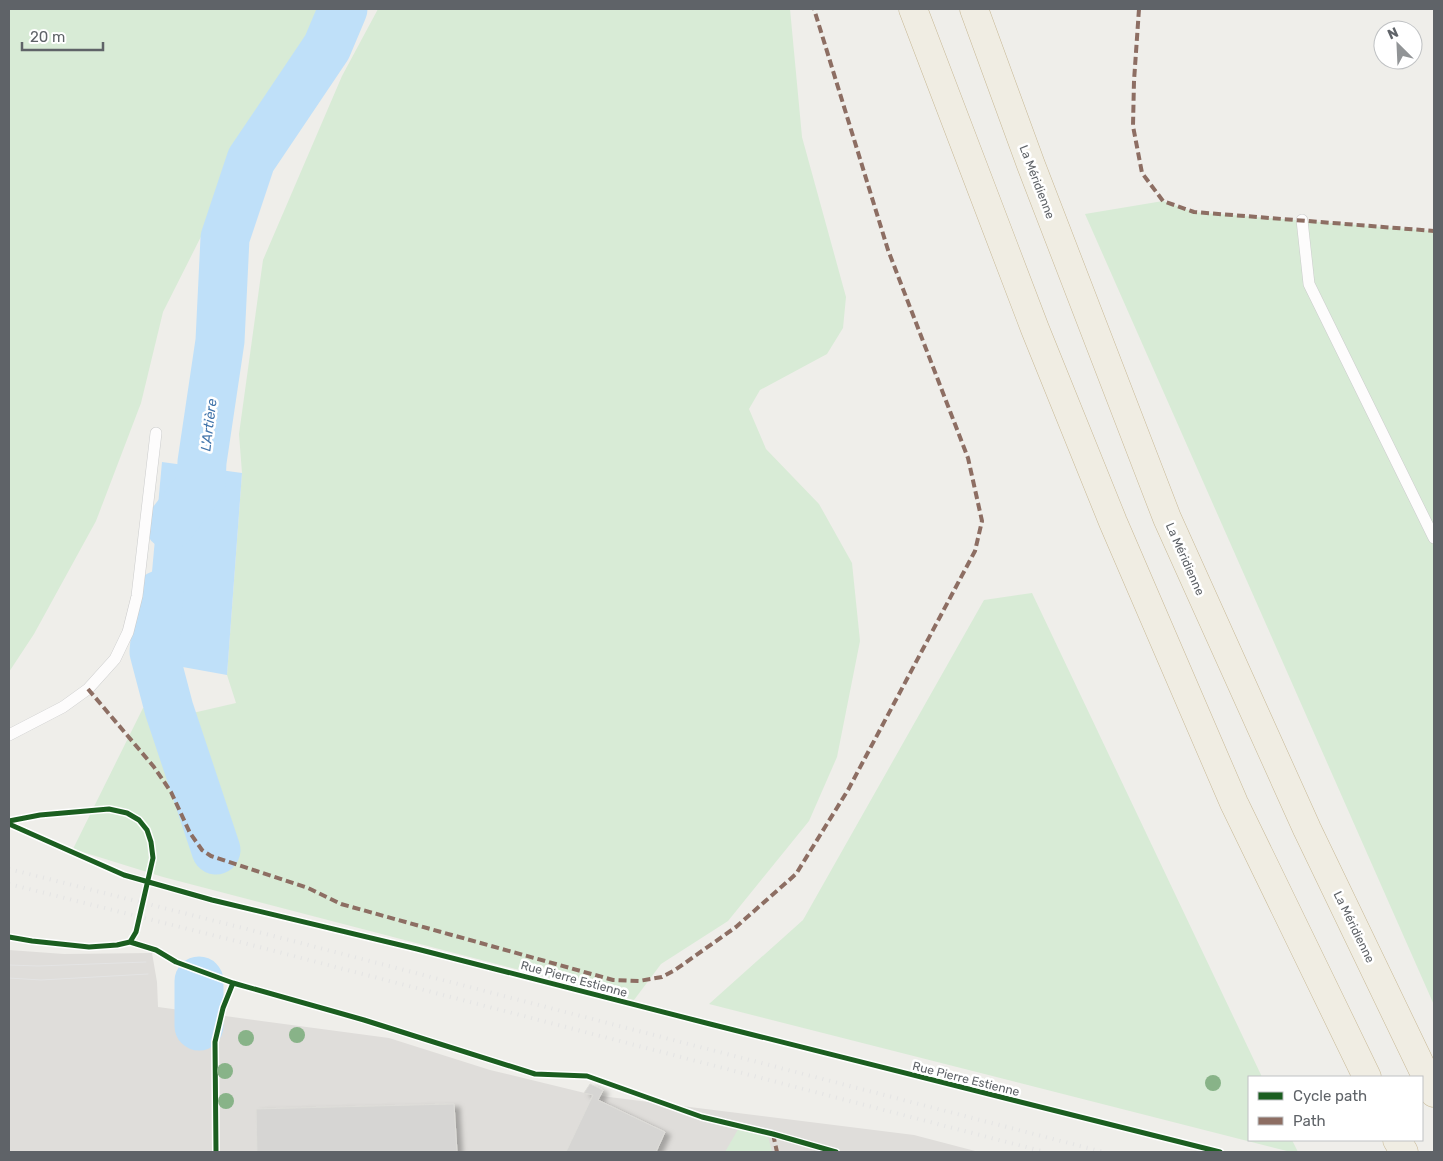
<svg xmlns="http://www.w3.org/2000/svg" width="1443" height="1161" font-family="Rubik,sans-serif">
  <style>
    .industrial { fill: #dfddda }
    .green { fill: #d8ebd6 }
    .water { fill: #bfe0f9 }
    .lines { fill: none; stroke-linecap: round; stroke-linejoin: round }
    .river { stroke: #bfe0f9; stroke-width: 49 }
    .building { fill: #d6d5d3; stroke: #deddd9; filter: url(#shadow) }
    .service-casing { stroke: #cbcccc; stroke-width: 12 }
    .motorway-casing { stroke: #c8b996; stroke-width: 29 }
    .path { stroke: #cacfcc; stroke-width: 3; stroke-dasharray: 5 2.5; stroke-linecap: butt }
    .service { stroke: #fdfcfc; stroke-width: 11 }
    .motorway { stroke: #f0ede3; stroke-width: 28 }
    .tram { stroke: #e4e4e4; stroke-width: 1 }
    .rail { stroke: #e4e4e4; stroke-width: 4; stroke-dasharray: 1 6; stroke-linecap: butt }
    .quiet { stroke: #8d6e63; stroke-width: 4; stroke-dasharray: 8 4; stroke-linecap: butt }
    .cycleway-casing { stroke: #fff; stroke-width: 8 }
    .cycleway { stroke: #1b5e20; stroke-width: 5 }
    .tree { fill: #88b388 }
    .labels { text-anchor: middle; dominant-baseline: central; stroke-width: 5; stroke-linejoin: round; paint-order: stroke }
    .street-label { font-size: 12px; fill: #5f6368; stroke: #fff }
    .water-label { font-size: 14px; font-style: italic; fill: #4174aa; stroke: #fff }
  </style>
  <defs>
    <filter id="shadow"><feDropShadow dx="5.5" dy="3" stdDeviation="2.5" flood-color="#0004"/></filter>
  </defs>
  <rect width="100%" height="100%" fill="#efeeea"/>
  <path class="industrial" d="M 9,950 L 64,954 L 152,953 L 157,982 L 158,1007 L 389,1038 L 490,1070 L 593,1095 L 914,1135 L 979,1152 L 9,1152 Z"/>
  <path class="green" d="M 9,9 L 334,9 L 321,39 L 260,128 L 228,183 L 163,312 L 141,403 L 96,521 L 34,634 L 9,672 Z
    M 378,9 L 790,9 L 802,137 L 846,297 L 843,328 L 827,354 L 760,390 L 749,409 L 766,449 L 819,504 L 852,563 L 860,641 L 837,757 L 809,821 L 728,921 L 661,964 L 634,1000 L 163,877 L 73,849 L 143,708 L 184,715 L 236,703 L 227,675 L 242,473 L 239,434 L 263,260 L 342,76 Z
    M 1163,201 L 1194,212 L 1434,231 L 1434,1005 L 1085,214 Z
    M 1032,593 L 1262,1077 L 1249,1077 L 1249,1140 L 1292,1140 L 1298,1152 L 1291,1152 L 709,1004 L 803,920 L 984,600 Z
    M 740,1126 L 767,1132 L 772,1152 L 725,1152 Z"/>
  <path class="water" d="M 162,462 L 242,473 L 227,675 L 144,660 Z"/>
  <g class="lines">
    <path class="river" d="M 170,525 L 201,485 L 202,462 L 220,341 L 225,238 L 251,160 L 327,47 L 343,9
      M 159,595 L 154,652 L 169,709 L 216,850
      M 199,981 L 199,1026"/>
  </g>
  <path class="building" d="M 590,1084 L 603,1090 L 598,1100 L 665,1132 L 656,1152 L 566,1152 L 593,1095 L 584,1093 Z
    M 454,1104 L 457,1152 L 257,1152 L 256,1109 Z"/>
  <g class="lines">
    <defs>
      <path id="service" d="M 1302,220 L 1309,284 L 1434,538
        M 9,735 L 63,707 L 88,689 L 115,659 L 128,632 L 137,596 L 156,433"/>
      <path id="motorway" d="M 913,9 L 1035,329 L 1113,522 L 1234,803 L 1367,1077
        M 974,9 L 1031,165 L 1167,518 L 1307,829 L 1434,1093
        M 1397,1140 L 1404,1152"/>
    </defs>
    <use href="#service" class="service-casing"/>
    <use href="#motorway" class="motorway-casing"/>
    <path class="path" d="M 9,937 C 48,944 90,952 130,942
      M 216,1152 L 215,1042 L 223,1008 L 233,983"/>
    <use href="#service" class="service"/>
    <use href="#motorway" class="motorway"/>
    <path class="tram" d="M 9,965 L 38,966 L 146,962
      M 9,978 L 41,980 L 148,974"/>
    <path class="rail" d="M 9,869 L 243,928 L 1103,1152
      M 9,884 L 240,942 L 1045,1152"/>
    <path class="quiet" d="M 1139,9 L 1134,81 L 1133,126 L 1142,173 L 1163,201 L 1194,212 L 1434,231
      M 88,689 L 154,767 L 171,792 L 190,833 L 202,850 L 211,856 L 308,888 L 341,904 L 613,980 L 639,981 L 662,977 L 675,970 L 736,927 L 796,874 L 848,790 L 975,551 L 982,521 L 968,458 L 888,250 L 814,9
      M 773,1134 L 777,1152"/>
    <defs>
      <path id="cycleway" d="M 9,821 L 40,815 L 109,809 L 127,813 L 139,820 L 147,830 L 151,842 L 153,858 L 136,932 L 130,942
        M 9,824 L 124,875 L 212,900 L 417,949 L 714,1025 L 1220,1152
        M 9,937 L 32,941 L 89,947 L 117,945 L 130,942 L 156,950 L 176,962 L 233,983 L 364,1020 L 535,1074 L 587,1076 L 702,1117 L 773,1134 L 836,1152
        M 216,1152 L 215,1042 L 223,1008 L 233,983"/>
    </defs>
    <use href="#cycleway" class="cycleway-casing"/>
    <use href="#cycleway" class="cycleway"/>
  </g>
  <g class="tree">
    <circle cx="297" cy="1035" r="8"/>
    <circle cx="246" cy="1038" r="8"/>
    <circle cx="225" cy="1071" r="8"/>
    <circle cx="1213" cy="1083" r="8"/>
    <circle cx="226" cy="1101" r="8"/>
  </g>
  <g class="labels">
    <g class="street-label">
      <text transform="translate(1037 182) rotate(69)">La Méridienne</text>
      <text transform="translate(1185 559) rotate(66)">La Méridienne</text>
      <text transform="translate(1354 927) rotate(64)">La Méridienne</text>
      <text transform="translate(574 979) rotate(15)">Rue Pierre Estienne</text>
      <text transform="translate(966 1079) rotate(14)">Rue Pierre Estienne</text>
    </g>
    <g class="water-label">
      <text transform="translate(209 425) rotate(-83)">L'Artière</text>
    </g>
  </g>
  <rect width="1443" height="1161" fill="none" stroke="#5f6368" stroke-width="20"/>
  <rect x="1248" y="1076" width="175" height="65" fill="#ffffff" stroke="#bfc1c3"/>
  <rect x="1258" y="1092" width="25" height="8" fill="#1b5e20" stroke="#bfc1c3"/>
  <text x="1293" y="1101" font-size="15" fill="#5f6368">Cycle path</text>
  <rect x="1258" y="1117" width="25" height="8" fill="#8d6e63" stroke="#bfc1c3"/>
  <text x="1293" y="1126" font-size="15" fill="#5f6368">Path</text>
  <g transform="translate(1398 45) rotate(336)"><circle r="24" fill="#ffffff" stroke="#bfc1c3"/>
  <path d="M0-4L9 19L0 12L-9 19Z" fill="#919496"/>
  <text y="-8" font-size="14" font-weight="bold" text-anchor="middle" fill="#5f6368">N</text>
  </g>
  <path d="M22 42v8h81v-8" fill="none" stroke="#5f6368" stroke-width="2.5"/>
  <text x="30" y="42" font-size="15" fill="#5f6368" stroke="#ffffff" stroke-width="4" paint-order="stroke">20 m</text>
</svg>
